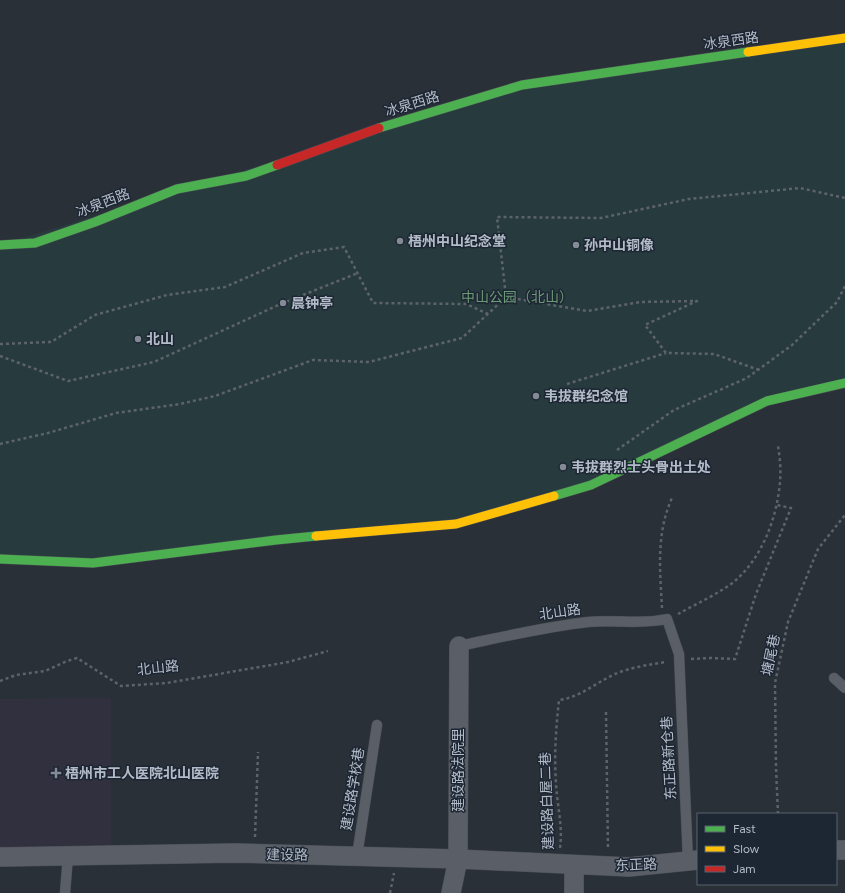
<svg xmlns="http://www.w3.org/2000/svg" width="845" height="893" font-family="Figtree,'Noto Sans SC',sans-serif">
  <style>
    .medical { fill: #31303e }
    .green { fill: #273a3e }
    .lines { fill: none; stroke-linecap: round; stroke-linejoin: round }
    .lane-casing { stroke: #484c53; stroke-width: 11 }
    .street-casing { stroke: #484c53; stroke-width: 20 }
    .fast-casing { stroke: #484c53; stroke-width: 10 }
    .slow-casing { stroke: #484c53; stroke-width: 10 }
    .jam-casing { stroke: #484c53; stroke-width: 10 }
    .path { stroke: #5d636a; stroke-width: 2.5; stroke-dasharray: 3 3; stroke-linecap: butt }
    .lane { stroke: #5a5e66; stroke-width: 10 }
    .street { stroke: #5a5e66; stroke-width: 19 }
    .fast { stroke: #4caf50; stroke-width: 9 }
    .slow { stroke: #ffc107; stroke-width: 9 }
    .jam { stroke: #c62828; stroke-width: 9 }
    .poi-dot { fill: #848b96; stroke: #1d2633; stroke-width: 1.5 }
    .labels { text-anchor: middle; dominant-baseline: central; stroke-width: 3; stroke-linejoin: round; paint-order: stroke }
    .street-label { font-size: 14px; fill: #b4bcc9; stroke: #1d2633 }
    .poi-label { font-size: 14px; font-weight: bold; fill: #b4bcc9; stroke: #1d2633; text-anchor: start }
    .park-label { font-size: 14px; fill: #6b9a76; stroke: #1d2633 }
  </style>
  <rect width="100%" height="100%" fill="#2a3038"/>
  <path class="medical" d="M 111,698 L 111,848 L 0,849 L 0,699 Z"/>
  <path class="green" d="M 845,38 L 845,383 L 767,401 L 591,485 L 456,524 L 93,563 L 0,559 L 0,245 L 522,85 Z"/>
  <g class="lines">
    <defs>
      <path id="lane" d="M 459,646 C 502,637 544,627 588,622 C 614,619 641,625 667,619 L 679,654 L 688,861
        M 834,678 L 845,688
        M 357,856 L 377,725
        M 65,893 L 68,856"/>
      <path id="street" d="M 836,850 L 845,850
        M 0,857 L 235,853 L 458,859 L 629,867 L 698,860
        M 451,893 L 458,859 L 459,646
        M 574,893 L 574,865"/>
      <path id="fast" d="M 379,128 L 522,85 L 748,52
        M 0,245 L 35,243 L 95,222 L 177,189 L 246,176 L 277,165
        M 554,496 L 591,485 L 767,401 L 845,383
        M 0,559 L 93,563 L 276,540 L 316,536"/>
      <path id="slow" d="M 748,52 L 845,38
        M 316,536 L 456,524 L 554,496"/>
      <path id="jam" d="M 277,165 L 379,128"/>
    </defs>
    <use href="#lane" class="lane-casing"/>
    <use href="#street" class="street-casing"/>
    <use href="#fast" class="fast-casing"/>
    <use href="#slow" class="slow-casing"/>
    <use href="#jam" class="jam-casing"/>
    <path class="path" d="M 0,344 L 51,342 L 95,315 L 167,295 L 225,287 L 303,253 L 344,247 L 373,303 L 466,304 L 488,314
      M 0,356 L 68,381 L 154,362 L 283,303 L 358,273
      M 759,370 L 714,354 L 666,353 L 645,325 L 697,301 L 641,302 L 587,311 L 506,297 L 497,217 L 601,218 L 689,199 L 800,188 L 845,198
      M 567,384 L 666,353
      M 0,444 L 48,433 L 116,413 L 180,404 L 215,396 L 313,360 L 369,362 L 462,338 L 506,297
      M 617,450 L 674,410 L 747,378 L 792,345 L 837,302 L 845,286
      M 662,608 C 660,571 656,533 672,498
      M 678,614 C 696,604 722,592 736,580 C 763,556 777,517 780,482 C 781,470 780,458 778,446
      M 691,659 L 709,658 L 735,659 L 756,594 L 791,508 L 777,505
      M 0,681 L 16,675 L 45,671 L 67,661 L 77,658 L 121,686 L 167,683 L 288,662 L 328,651
      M 606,712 L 608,850
      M 778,814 L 776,768 L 775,683 L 788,622 L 818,549 L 845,515
      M 255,837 L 258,752
      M 560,848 C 563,826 557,805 556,783 C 554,755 556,728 559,700 C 581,697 595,683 615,674 C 628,668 652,664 666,662
      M 390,893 L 394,873"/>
    <use href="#lane" class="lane"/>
    <use href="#street" class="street"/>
    <use href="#fast" class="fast"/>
    <use href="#slow" class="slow"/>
    <use href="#jam" class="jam"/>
  </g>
  <g class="poi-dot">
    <circle cx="400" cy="241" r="4"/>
    <circle cx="576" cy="245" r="4"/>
    <circle cx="283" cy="303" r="4"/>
    <circle cx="138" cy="339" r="4"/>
    <circle cx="536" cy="396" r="4"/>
    <circle cx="563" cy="467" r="4"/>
    <path d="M54 767h4v4h4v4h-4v4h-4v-4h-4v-4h4z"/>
  </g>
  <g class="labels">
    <g class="street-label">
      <text transform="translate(731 41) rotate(-8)">冰泉西路</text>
      <text transform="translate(412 104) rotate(-17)">冰泉西路</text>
      <text transform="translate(103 203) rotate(-21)">冰泉西路</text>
      <text transform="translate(560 612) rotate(-8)">北山路</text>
      <text transform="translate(771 655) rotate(-78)">塘尾巷</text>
      <text transform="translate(158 668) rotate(-6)">北山路</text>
      <text transform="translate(669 758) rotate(-93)">东正路新仓巷</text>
      <text transform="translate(458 770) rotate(-90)">建设路法院里</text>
      <text transform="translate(353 789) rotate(-81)">建设路学校巷</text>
      <text transform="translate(547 801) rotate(-92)">建设路白屋二巷</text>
      <text transform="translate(287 855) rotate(1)">建设路</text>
      <text transform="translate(636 865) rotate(-3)">东正路</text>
    </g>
    <g class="poi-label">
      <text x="408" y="241">梧州中山纪念堂</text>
      <text x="584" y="245">孙中山铜像</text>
      <text x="291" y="303">晨钟亭</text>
      <text x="146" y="339">北山</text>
      <text x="544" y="396">韦拔群纪念馆</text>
      <text x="571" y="467">韦拔群烈士头骨出土处</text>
      <text x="65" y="773">梧州市工人医院北山医院</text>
    </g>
    <g class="park-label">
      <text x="517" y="297">中山公园（北山）</text>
    </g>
  </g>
  <rect x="697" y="813" width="140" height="72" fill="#1d2633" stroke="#59626f"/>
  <rect x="705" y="826" width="20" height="6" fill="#4caf50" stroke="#59626f"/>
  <text x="733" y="833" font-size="12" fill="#b4bcc9">Fast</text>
  <rect x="705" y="846" width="20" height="6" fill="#ffc107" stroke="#59626f"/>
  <text x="733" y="853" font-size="12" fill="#b4bcc9">Slow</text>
  <rect x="705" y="866" width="20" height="6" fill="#c62828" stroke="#59626f"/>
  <text x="733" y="873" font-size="12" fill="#b4bcc9">Jam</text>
</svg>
